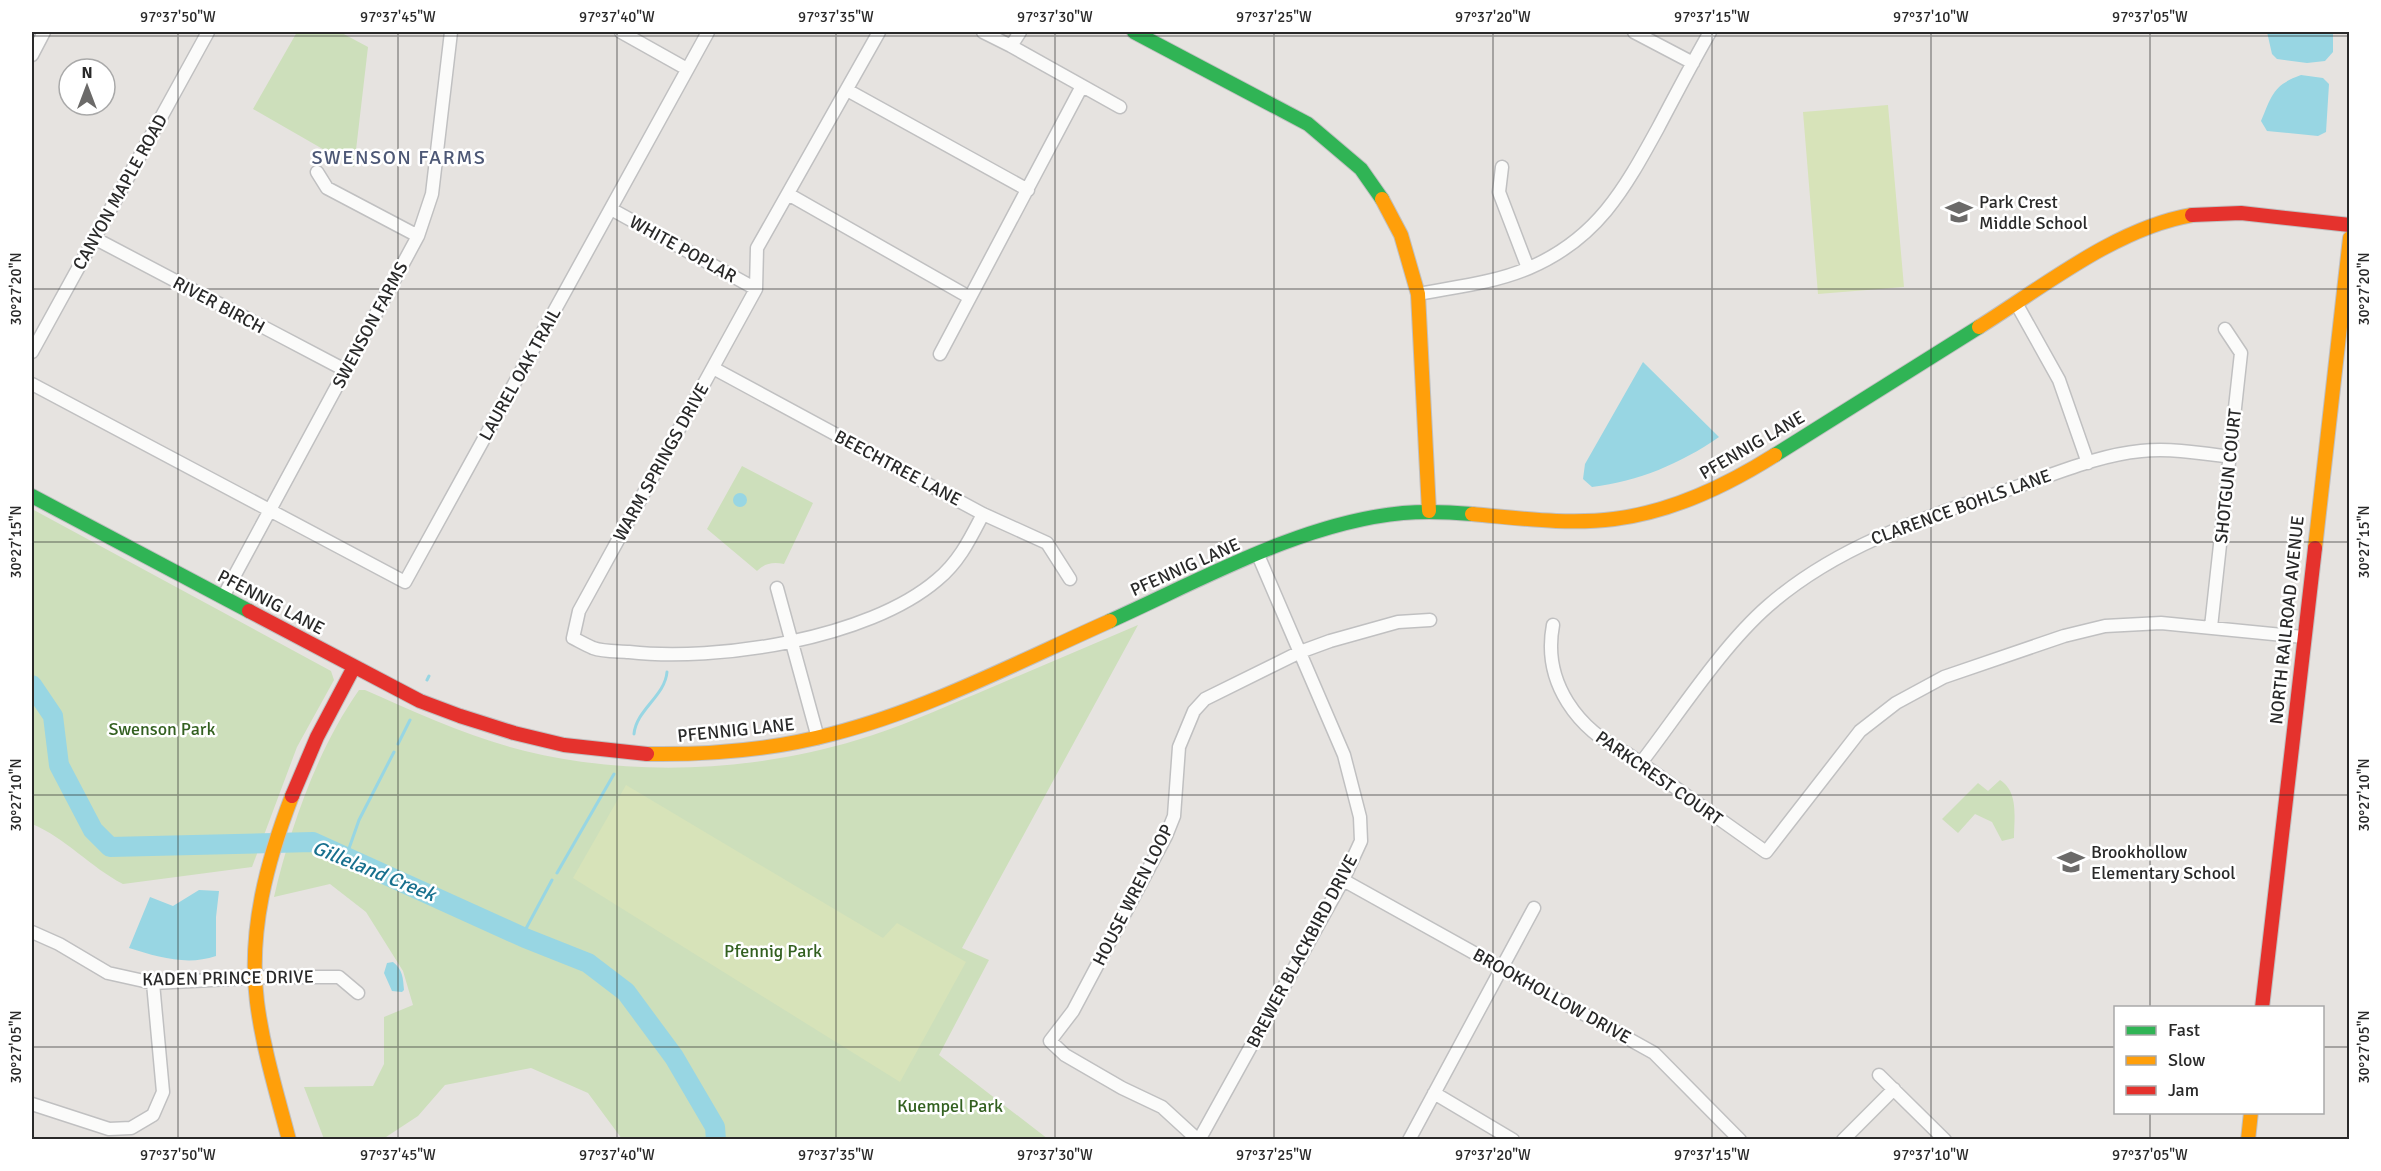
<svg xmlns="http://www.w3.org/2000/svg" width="2381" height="1171" font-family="Signika,sans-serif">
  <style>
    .green { fill: #cddfbb }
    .pitch { fill: #d7e3b9 }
    .water { fill: #98d6e3 }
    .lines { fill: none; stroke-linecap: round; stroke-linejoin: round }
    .stream { stroke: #98d6e3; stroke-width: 3 }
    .river { stroke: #98d6e3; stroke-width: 20 }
    .street-casing { stroke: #c0c0c1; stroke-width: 15 }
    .fast-casing { stroke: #c0c0c1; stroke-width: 16 }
    .slow-casing { stroke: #c0c0c1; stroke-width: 16 }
    .jam-casing { stroke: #c0c0c1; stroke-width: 16 }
    .street { stroke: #fbfbfa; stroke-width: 12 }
    .fast { stroke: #30b455; stroke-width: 14 }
    .slow { stroke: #ff9f0a; stroke-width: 14 }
    .jam { stroke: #e5322d; stroke-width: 14 }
    .ticks { fill: none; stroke: #292929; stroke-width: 1.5; stroke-opacity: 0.45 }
    .labels { text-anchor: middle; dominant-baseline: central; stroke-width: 5; stroke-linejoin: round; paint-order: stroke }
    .street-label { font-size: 18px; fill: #292929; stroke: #fff }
    .poi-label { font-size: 18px; fill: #292929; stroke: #fff; text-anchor: start }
    .park-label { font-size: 18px; fill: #336020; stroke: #fff }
    .neighbourhood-label { font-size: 20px; letter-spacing: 1.5px; fill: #4d5876; stroke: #fff }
    .water-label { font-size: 20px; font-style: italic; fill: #18708e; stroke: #fff }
    .neatline { fill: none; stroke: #292929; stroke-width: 2 }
    .ticks-label { font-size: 15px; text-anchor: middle; fill: #292929 }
  </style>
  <rect width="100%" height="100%" fill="#e6e3e0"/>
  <path class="green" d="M 297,32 L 340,32 L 368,47 L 354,167 L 253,109 Z
    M 742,466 L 813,503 L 784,564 C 773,562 765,563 757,571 L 707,529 Z
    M 32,509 L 331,671 L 334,680 L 297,747 L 252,867 L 123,884 C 90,867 66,838 32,824 Z
    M 1138,625 L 962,948 L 989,960 L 939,1055 L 1048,1139 L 622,1139 L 588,1093 L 531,1068 L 445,1085 L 418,1116 L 383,1139 L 324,1139 L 304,1087 L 373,1086 L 384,1064 L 384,1017 L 413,1005 L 403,971 L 366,912 L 330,884 L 274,897 C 290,828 318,748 359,690 L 365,690 C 417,713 469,737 525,751 C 633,777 751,772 857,740 C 898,728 937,710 976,694 C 1030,671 1084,648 1138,625 Z
    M 2000,780 C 2019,792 2014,818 2014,838 L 2002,841 L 1992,822 L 1975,814 L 1958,833 L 1942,819 L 1978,783 L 1988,791 Z"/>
  <path class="pitch" d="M 1888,105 L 1904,287 L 1818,294 L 1803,112 Z
    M 626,785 L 883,938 L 897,923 L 966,962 L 900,1082 L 573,878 Z"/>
  <path class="water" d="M 2267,32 L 2333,32 L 2333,52 L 2325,61 L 2307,63 L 2277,59 L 2272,54 Z
    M 2301,75 L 2323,78 L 2329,84 L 2326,132 L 2318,136 L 2267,131 L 2261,121 C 2272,95 2273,85 2301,75 Z
    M 1643,362 L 1719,437 C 1680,464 1639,481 1592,487 L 1583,479 L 1585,464 Z
    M733 500a7 7 0 1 1 14 0a7 7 0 1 1-14 0Z
    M 199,890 L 219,891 L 216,917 L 216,956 C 187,966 158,957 129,948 L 150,897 L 173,906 Z
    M 393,962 C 403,970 403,978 404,990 L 402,992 L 392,991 L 384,973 L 387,963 Z"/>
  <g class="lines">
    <path class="stream" d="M 427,680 L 429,676
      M 634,734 C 636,710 665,696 667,672
      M 398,744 L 410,720
      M 346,857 L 359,820 L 394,752
      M 557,873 L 614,774
      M 522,936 L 552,880"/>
    <path class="river" d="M 32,685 L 53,716 L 59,765 L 93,830 L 110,847 L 313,842 L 525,938 L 588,963 L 626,992 L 674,1057 L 715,1127 L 716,1140"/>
    <defs>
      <path id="street" d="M 621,32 L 687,69
        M 879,32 L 757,248 L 756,289 L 579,611 L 573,638 C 579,641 586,645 593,648 C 604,652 618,651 629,652 C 717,662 868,639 937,580 C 959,562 970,539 983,514
        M 983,32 L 1011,46
        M 1020,32 L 1011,46 L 1120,107
        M 1634,32 L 1693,63
        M 32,55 L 44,32
        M 847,90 L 1028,190
        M 1502,167 L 1499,192 L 1528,268
        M 317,172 L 327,188 L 418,236
        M 788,194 L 969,297
        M 611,209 L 756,289
        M 94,238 L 345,370
        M 1418,294 C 1454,287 1494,283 1529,268 C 1597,239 1624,190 1658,128 C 1675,96 1692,63 1710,32
        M 2016,303 L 2059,380 L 2088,463
        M 32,352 L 208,32
        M 940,354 L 1082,86
        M 713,368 L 983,514 L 1047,543 L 1070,579
        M 32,384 L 405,582 L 708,32
        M 777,588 L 818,738
        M 223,597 L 418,236 L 432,194 L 451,32
        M 1553,625 C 1542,683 1578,730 1628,754 L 1766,852 L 1860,731 L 1896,703 L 1944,677 L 2064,636 L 2105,626 L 2161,623 L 2303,637
        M 2211,627 L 2241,353 L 2225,329
        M 1640,764 C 1678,715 1722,646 1768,606 C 1840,543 1930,516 2019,486 C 2058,473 2099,455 2141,451 C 2171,448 2201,453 2231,457
        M 1343,880 L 1654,1053 L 1740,1140
        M 32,932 L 59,944 L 108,973 L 153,983 L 270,977 L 339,977 L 358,993
        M 1879,1075 L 1945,1140
        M 1434,1093 L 1513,1140
        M 32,1104 L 109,1129 L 131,1128 L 153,1115 L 163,1092 L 153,983
        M 1198,1140 L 1162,1107 L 1122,1088 L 1065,1055 L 1050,1041 L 1073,1011 L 1166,836 L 1174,816 L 1179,747 L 1194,711 L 1205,699 L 1300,652 L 1330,641 L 1398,622 L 1430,620
        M 1199,1140 L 1343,880 L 1361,841 L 1360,817 L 1344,755 L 1258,555
        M 1409,1140 L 1534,908
        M 1843,1140 L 1894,1089"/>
      <path id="fast" d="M 1134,32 L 1308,124 L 1361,169 L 1382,199
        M 1775,455 L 1979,327
        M 32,496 L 249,611
        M 1110,621 C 1201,580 1303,522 1403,513 C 1426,511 1449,512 1472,514"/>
      <path id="slow" d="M 1382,199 L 1401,235 L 1418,294 L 1429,511
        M 1979,327 C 2043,287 2116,228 2192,215
        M 1472,514 C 1519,518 1567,525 1614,519 C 1672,512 1726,486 1775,455
        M 2315,548 L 2350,238
        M 647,754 C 709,755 772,750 832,734 C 929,709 1020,661 1110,621
        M 289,1140 C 277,1094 263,1049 257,1002 C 248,931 267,861 292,796
        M 2248,1140 L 2251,1112"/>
      <path id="jam" d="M 2192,215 L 2241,213 L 2350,225
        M 249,611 L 420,701 L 460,716 L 514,733 L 564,745 L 647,754
        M 292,796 L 317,737 L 354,667
        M 2262,1008 L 2315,548"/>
    </defs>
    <use href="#street" class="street-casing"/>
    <use href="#fast" class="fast-casing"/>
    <use href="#slow" class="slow-casing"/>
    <use href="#jam" class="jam-casing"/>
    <use href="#street" class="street"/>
    <use href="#fast" class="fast"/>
    <use href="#slow" class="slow"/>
    <use href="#jam" class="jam"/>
  </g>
  <path class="ticks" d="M 178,32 L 178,1140M 398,32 L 398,1140M 617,32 L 617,1140M 836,32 L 836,1140M 1055,32 L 1055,1140M 1274,32 L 1274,1140M 1493,32 L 1493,1140M 1712,32 L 1712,1140M 1931,32 L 1931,1140M 2150,32 L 2150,1008M 32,36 L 2350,36M 32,289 L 2350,289M 32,542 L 2350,542M 32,795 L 2350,795M 32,1047 L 2116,1047M 2322,1047 L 2350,1047M 2150,1112 L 2150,1140"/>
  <defs>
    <symbol id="school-bare" viewBox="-9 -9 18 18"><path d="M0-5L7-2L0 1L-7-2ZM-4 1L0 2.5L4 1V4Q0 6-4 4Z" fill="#6b6a69" stroke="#fff" stroke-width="2.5" paint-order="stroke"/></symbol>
  </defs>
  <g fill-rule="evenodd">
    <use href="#school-bare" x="1940" y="193" width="38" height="38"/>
    <use href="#school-bare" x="2052" y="843" width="38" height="38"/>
  </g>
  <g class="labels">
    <g class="street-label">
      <text transform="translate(120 192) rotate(-61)">CANYON MAPLE ROAD</text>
      <text transform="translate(683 249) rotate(29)">WHITE POPLAR</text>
      <text transform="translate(219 305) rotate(28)">RIVER BIRCH</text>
      <text transform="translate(370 325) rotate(-62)">SWENSON FARMS</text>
      <text transform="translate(520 374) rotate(-61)">LAUREL OAK TRAIL</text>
      <text transform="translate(1752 445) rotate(-30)">PFENNIG LANE</text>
      <text transform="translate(661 462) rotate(-61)">WARM SPRINGS DRIVE</text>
      <text transform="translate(898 468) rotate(28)">BEECHTREE LANE</text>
      <text transform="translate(2228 476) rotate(-84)">SHOTGUN COURT</text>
      <text transform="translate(1961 507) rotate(-20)">CLARENCE BOHLS LANE</text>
      <text transform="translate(1185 567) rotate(-24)">PFENNIG LANE</text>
      <text transform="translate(271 602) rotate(28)">PFENNIG LANE</text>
      <text transform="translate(2287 620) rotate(-84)">NORTH RAILROAD AVENUE</text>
      <text transform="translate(736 730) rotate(-6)">PFENNIG LANE</text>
      <text transform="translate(1659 778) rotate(35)">PARKCREST COURT</text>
      <text transform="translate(1133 895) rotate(-63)">HOUSE WREN LOOP</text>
      <text transform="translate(1302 951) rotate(-62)">BREWER BLACKBIRD DRIVE</text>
      <text transform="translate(228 978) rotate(-1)">KADEN PRINCE DRIVE</text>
      <text transform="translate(1552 996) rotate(29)">BROOKHOLLOW DRIVE</text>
    </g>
    <g class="poi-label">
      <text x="1979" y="202">Park Crest<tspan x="1979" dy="21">Middle School</tspan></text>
      <text x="2091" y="852">Brookhollow<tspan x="2091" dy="21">Elementary School</tspan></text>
    </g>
    <g class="park-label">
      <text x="162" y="729">Swenson Park</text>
      <text x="773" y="951">Pfennig Park</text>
      <text x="950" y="1106">Kuempel Park</text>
    </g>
    <g class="neighbourhood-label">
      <text x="399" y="157">SWENSON FARMS</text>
    </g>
    <g class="water-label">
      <text transform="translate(374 871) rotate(22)">Gilleland Creek</text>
    </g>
  </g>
  <rect width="2381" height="1171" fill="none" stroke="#ffffff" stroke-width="66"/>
  <rect x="2114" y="1006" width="210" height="108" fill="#ffffff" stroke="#a9a9a9" stroke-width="1.5"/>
  <rect x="2126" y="1026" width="30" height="9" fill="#30b455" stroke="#a9a9a9" stroke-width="1.5"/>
  <text x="2168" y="1036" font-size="18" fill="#292929">Fast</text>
  <rect x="2126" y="1056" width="30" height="9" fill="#ff9f0a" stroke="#a9a9a9" stroke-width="1.5"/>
  <text x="2168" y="1066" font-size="18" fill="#292929">Slow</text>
  <rect x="2126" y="1086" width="30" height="9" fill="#e5322d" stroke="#a9a9a9" stroke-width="1.5"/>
  <text x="2168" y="1096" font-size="18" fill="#292929">Jam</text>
  <g transform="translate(87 87)"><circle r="28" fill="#ffffff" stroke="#a9a9a9" stroke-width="1.5"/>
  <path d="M0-4.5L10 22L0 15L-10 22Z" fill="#6b6a69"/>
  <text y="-9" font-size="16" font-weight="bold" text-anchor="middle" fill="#292929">N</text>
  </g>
  <rect x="33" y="33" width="2315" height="1105" class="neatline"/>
  <g class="ticks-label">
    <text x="178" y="22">97°37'50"W</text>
    <text x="398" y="22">97°37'45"W</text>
    <text x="617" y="22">97°37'40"W</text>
    <text x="836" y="22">97°37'35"W</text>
    <text x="1055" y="22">97°37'30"W</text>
    <text x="1274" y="22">97°37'25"W</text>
    <text x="1493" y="22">97°37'20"W</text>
    <text x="1712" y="22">97°37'15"W</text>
    <text x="1931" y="22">97°37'10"W</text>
    <text x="2150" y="22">97°37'05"W</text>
    <text transform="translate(16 289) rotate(-90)" y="5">30°27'20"N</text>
    <text transform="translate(2364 289) rotate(-90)" y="5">30°27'20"N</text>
    <text transform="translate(16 542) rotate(-90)" y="5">30°27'15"N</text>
    <text transform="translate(2364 542) rotate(-90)" y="5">30°27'15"N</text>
    <text transform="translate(16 795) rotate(-90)" y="5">30°27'10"N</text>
    <text transform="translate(2364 795) rotate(-90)" y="5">30°27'10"N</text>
    <text transform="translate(16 1047) rotate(-90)" y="5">30°27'05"N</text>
    <text transform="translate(2364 1047) rotate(-90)" y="5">30°27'05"N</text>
    <text x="178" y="1160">97°37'50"W</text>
    <text x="398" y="1160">97°37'45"W</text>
    <text x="617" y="1160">97°37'40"W</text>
    <text x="836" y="1160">97°37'35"W</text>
    <text x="1055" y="1160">97°37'30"W</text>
    <text x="1274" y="1160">97°37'25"W</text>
    <text x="1493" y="1160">97°37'20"W</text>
    <text x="1712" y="1160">97°37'15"W</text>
    <text x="1931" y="1160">97°37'10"W</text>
    <text x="2150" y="1160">97°37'05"W</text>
  </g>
</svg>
